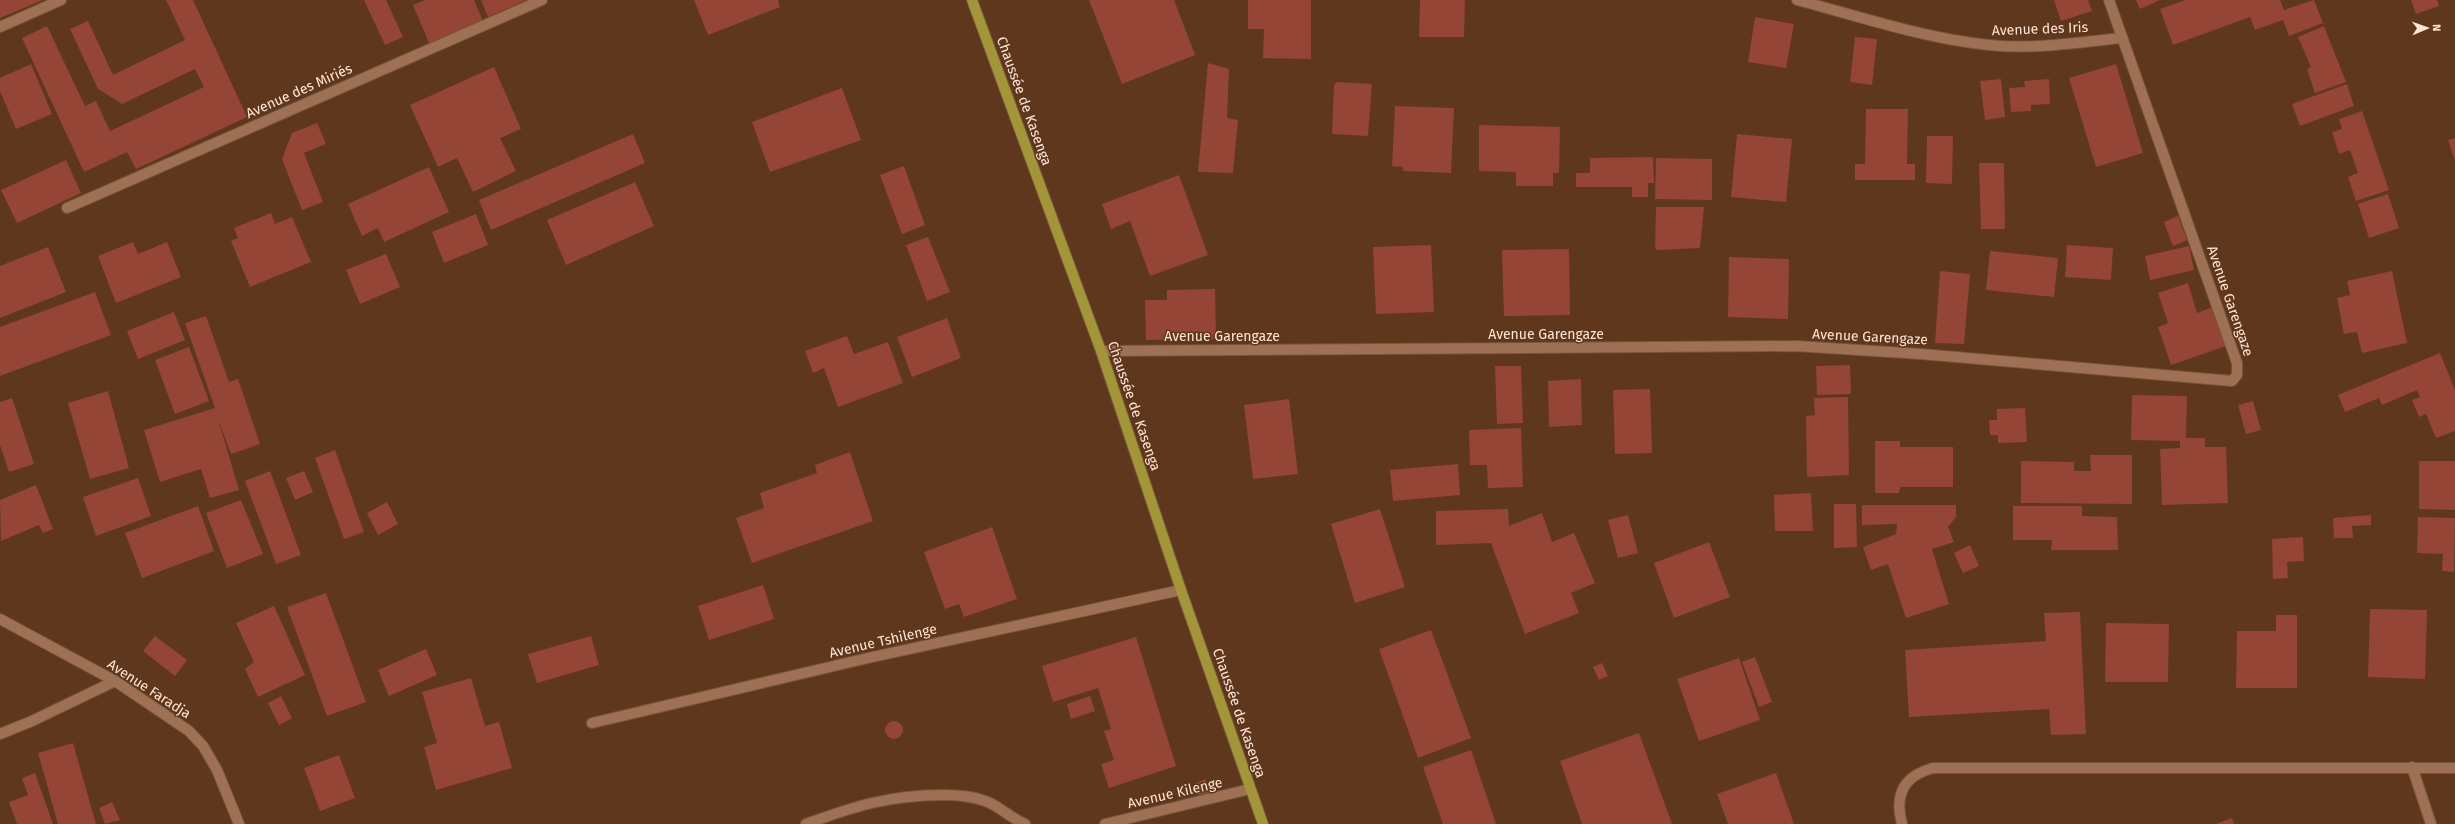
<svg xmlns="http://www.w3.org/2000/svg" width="2455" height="824" font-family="'Fira Sans',sans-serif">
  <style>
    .building { fill: #944535 }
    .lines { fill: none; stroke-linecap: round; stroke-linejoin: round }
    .minor-casing { stroke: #77553d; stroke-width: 12 }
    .major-casing { stroke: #77553d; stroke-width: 12 }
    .minor { stroke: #9e7155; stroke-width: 10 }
    .major { stroke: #a39639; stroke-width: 10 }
    .labels { text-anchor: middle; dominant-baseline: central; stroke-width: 3; stroke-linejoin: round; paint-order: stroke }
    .street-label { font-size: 14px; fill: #ffe5d6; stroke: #5f371c }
  </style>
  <rect width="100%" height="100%" fill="#5f371c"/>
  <path class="building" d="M 0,0 L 43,0 L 0,18 Z
    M 166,0 L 193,0 L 247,117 L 136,169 L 127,152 L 84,172 L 22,38 L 47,26 L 85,106 L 96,101 L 110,131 L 204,87 L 195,69 L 122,104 L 98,89 L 70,29 L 88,21 L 113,75 L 185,40 Z
    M 364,0 L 386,0 L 403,37 L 385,45 Z
    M 425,0 L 474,0 L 483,21 L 429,43 L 413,5 Z
    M 481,0 L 526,0 L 488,17 Z
    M 694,0 L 778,0 L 780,7 L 708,35 Z
    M 1089,0 L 1174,0 L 1195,55 L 1122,84 Z
    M 1248,0 L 1311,0 L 1311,59 L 1263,58 L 1264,29 L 1248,29 Z
    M 1420,0 L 1465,0 L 1464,37 L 1419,37 Z
    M 2054,0 L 2088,0 L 2092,11 L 2061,21 Z
    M 2136,0 L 2160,0 L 2140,9 Z
    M 2185,0 L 2280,0 L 2284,10 L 2314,0 L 2323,23 L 2289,36 L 2283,20 L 2255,30 L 2250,17 L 2173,45 L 2160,9 Z
    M 2411,0 L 2437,0 L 2439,6 L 2416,14 Z
    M 1755,17 L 1794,24 L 1786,68 L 1748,62 Z
    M 2324,26 L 2346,82 L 2315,93 L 2307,69 L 2311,67 L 2298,37 Z
    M 1855,37 L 1877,39 L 1872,85 L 1850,82 Z
    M 1208,63 L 1229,69 L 1227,118 L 1238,120 L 1233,173 L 1198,172 Z
    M 31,64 L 52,114 L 16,129 L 0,91 L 0,78 Z
    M 2116,64 L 2143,153 L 2096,167 L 2069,78 Z
    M 494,67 L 521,129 L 500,138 L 516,171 L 473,192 L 457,158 L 438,167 L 410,105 Z
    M 2001,79 L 2005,117 L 1985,120 L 1980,81 Z
    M 2049,79 L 2050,104 L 2031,105 L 2031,111 L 2011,112 L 2009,88 L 2025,87 L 2024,81 Z
    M 1337,82 L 1372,84 L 1368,136 L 1332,134 L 1334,85 Z
    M 2347,84 L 2354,106 L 2300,126 L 2292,104 Z
    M 842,88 L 861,140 L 770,172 L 752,122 Z
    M 1395,106 L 1454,108 L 1451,173 L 1403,171 L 1403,167 L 1392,166 Z
    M 1866,109 L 1908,109 L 1907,164 L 1915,164 L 1915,180 L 1855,180 L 1855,164 L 1865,164 Z
    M 2362,111 L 2389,190 L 2356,201 L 2348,177 L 2358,173 L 2350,150 L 2339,154 L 2332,132 L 2342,129 L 2339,119 Z
    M 317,123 L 326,144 L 304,153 L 323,202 L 302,210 L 282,159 L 292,133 Z
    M 1479,125 L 1560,127 L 1559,173 L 1553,173 L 1553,186 L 1516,186 L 1516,172 L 1479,171 Z
    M 633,134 L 645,163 L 491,230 L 479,200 Z
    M 1737,134 L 1792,139 L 1786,202 L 1731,197 Z
    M 1927,136 L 1953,136 L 1952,184 L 1926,183 Z
    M 2455,138 L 2455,161 L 2448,140 Z
    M 1653,157 L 1654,183 L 1648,183 L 1648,197 L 1632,197 L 1632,187 L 1576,187 L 1576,173 L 1590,173 L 1590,158 Z
    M 1656,158 L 1712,159 L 1712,200 L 1655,199 Z
    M 66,160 L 81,193 L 17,223 L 1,190 Z
    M 1979,163 L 2004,163 L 2005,229 L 1981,229 Z
    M 904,166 L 925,225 L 902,234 L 880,175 Z
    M 429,167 L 449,212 L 384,242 L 378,228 L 362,236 L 348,204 Z
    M 1179,175 L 1208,255 L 1150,276 L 1130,221 L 1111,229 L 1102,204 Z
    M 635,182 L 654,226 L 566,265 L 547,220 Z
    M 2388,194 L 2399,228 L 2369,238 L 2358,204 Z
    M 1656,207 L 1704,207 L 1700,248 L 1657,250 L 1655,248 Z
    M 271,213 L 275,224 L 292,217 L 311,262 L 250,287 L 231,241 L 238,238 L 234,228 Z
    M 476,214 L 488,245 L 444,263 L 432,232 Z
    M 2178,216 L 2187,240 L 2173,246 L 2164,222 Z
    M 928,237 L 950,292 L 927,301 L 906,245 Z
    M 133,242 L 138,254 L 167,242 L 181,277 L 116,303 L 98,256 Z
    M 1431,245 L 1434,312 L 1376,314 L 1373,247 Z
    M 2067,245 L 2113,248 L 2111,280 L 2065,277 Z
    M 2189,246 L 2194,270 L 2150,280 L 2145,256 Z
    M 48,247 L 66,292 L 0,318 L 0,266 Z
    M 1569,249 L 1570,315 L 1504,316 L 1502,250 Z
    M 1990,251 L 2058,258 L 2054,297 L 1986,290 Z
    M 386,254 L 400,287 L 360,304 L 346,270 Z
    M 1729,257 L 1789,259 L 1788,319 L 1728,317 Z
    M 1940,271 L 1970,274 L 1964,344 L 1935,343 Z
    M 2392,271 L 2407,343 L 2362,353 L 2357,332 L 2344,334 L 2337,298 L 2350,295 L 2347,281 Z
    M 2188,283 L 2197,313 L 2213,307 L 2226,346 L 2171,365 L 2158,327 L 2168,323 L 2158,293 Z
    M 1215,289 L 1216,339 L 1146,340 L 1145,300 L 1167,300 L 1167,290 Z
    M 95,292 L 111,335 L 0,376 L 0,327 Z
    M 174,312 L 185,340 L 138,359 L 127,331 Z
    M 206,316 L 229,382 L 238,379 L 260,444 L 231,454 L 218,419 L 239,490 L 210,498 L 201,469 L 160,482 L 144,430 L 215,408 L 185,323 Z
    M 947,318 L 961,358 L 912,377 L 897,337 Z
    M 847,336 L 854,354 L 888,342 L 903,383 L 838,407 L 824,368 L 813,373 L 805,351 Z
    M 189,347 L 209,401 L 175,414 L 155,360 Z
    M 2440,353 L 2455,390 L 2455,431 L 2436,438 L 2426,414 L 2419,417 L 2412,400 L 2420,397 L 2417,390 L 2382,405 L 2379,398 L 2345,412 L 2338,395 Z
    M 1850,365 L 1851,394 L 1817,395 L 1816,366 Z
    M 1495,366 L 1521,366 L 1523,423 L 1497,424 Z
    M 1581,379 L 1582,425 L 1549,427 L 1548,381 Z
    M 1650,389 L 1652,453 L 1615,454 L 1613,390 Z
    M 108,391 L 129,468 L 90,479 L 68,403 Z
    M 2132,395 L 2187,396 L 2186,438 L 2205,438 L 2205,447 L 2226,447 L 2228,503 L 2162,505 L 2160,449 L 2180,448 L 2180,441 L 2131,440 Z
    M 1848,397 L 1849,475 L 1807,477 L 1806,416 L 1815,415 L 1814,398 Z
    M 12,398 L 34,464 L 9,472 L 0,445 L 0,402 Z
    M 1289,399 L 1298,474 L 1253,479 L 1244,405 Z
    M 2253,401 L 2261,430 L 2246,434 L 2238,405 Z
    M 2025,408 L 2027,442 L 1998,443 L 1998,435 L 1990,435 L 1989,420 L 1997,420 L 1997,409 Z
    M 1521,428 L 1523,487 L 1488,488 L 1487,465 L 1470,465 L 1469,430 Z
    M 1875,441 L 1900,441 L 1900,447 L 1953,447 L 1953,487 L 1900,487 L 1899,493 L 1875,493 Z
    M 335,450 L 364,532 L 344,539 L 315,458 Z
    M 850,452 L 873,521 L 752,563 L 736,518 L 764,508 L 760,493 L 817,473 L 815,465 Z
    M 2090,455 L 2132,455 L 2132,504 L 2021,503 L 2021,461 L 2074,462 L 2074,471 L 2091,471 Z
    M 2419,461 L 2455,461 L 2455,510 L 2419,509 Z
    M 1458,464 L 1460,495 L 1393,501 L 1390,470 Z
    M 270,471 L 301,555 L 276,564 L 245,481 Z
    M 304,471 L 313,492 L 295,500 L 286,478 Z
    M 138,478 L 151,516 L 96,536 L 83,497 Z
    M 36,485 L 53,529 L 43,533 L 39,525 L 1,541 L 0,500 Z
    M 1811,493 L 1813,531 L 1775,531 L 1774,495 Z
    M 241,500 L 263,554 L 227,568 L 206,513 Z
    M 387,502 L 398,524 L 378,535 L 367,513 Z
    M 1834,504 L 1856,504 L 1857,547 L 1834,548 Z
    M 1862,505 L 1956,505 L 1956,517 L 1948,527 L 1954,542 L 1932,549 L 1949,604 L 1906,618 L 1888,564 L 1871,570 L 1863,547 L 1896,534 L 1897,524 L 1862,525 Z
    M 198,506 L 214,551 L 142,578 L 125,533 Z
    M 2013,506 L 2082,506 L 2082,516 L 2117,517 L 2118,550 L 2051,550 L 2052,540 L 2013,540 Z
    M 1380,509 L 1405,587 L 1355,603 L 1331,524 Z
    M 1508,509 L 1509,526 L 1542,513 L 1552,542 L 1574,533 L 1595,583 L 1571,593 L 1579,613 L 1525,634 L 1491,543 L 1436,545 L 1436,511 Z
    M 1628,515 L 1638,553 L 1618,558 L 1608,520 Z
    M 2371,515 L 2371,525 L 2352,526 L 2353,538 L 2334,538 L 2333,518 Z
    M 2418,517 L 2455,518 L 2454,572 L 2442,571 L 2443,554 L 2417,553 Z
    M 992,527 L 1017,599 L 964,617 L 959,604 L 945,609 L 924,552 Z
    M 2303,537 L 2304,561 L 2287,562 L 2288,578 L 2273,579 L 2272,539 Z
    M 1709,542 L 1730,597 L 1674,618 L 1654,563 Z
    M 1970,545 L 1979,566 L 1963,573 L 1954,553 Z
    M 763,585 L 774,619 L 709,640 L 698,606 Z
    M 326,593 L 366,702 L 327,716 L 287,607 Z
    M 274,606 L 305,675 L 258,697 L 245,669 L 254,662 L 236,623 Z
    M 2370,609 L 2427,610 L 2425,679 L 2368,677 Z
    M 2080,612 L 2086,734 L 2051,735 L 2049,709 L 1909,717 L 1905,650 L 2046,641 L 2044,613 Z
    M 2276,615 L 2297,615 L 2297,688 L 2236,688 L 2237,631 L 2276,631 Z
    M 2106,623 L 2169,624 L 2168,682 L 2105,682 Z
    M 1431,630 L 1471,738 L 1418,758 L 1379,649 Z
    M 155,636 L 187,660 L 175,676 L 143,651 Z
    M 591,636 L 599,665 L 537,683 L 528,654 Z
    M 1136,637 L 1176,766 L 1109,788 L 1101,764 L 1114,760 L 1104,731 L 1111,729 L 1098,688 L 1053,702 L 1042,666 Z
    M 426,649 L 437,675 L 389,696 L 378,670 Z
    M 1755,657 L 1772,702 L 1759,707 L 1742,662 Z
    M 1739,658 L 1760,720 L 1699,741 L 1677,679 Z
    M 1602,663 L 1608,676 L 1599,680 L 1593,667 Z
    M 471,678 L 485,726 L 499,722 L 512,768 L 436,790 L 424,747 L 437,743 L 422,692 Z
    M 281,696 L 292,718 L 279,725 L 268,703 Z
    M 1090,696 L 1095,711 L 1071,719 L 1067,704 Z
    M885 730a9 9 0 1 1 18 0a9 9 0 1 1-18 0Z
    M 1639,733 L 1672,824 L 1582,824 L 1560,761 Z
    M 73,743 L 96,824 L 58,824 L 38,753 Z
    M 1471,750 L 1496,824 L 1443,824 L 1423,767 Z
    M 339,755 L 355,798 L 320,811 L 304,768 Z
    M 35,773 L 53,824 L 17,824 L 9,802 L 28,795 L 22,778 Z
    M 1776,773 L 1794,824 L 1728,824 L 1717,794 Z
    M 1205,779 L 1211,794 L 1200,798 L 1194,784 Z
    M 112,802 L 120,820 L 105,824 L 99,808 Z
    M 2232,818 L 2234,824 L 2216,824 Z"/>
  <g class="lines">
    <defs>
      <path id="minor" d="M 1797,0 C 1858,16 1926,39 1989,45 C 2032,50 2078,42 2122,38
        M 0,27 L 61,0
        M 67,208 L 542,0
        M 1101,351 L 1796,346 L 1921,354 L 2232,381 L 2237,375 L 2237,363 L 2109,0
        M 0,619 L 115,681 L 189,731 L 203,746 L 217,770 L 239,824
        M 592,723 L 868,658 L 1181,590
        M 0,734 L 32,721 L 115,681
        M 2412,767 L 2431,824
        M 806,824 C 855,806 890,795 943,795 C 957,795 972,796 985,801 C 1000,806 1010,818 1025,824
        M 1105,824 L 1250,789
        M 1902,824 C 1894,794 1904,776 1933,768 L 2455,768"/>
      <path id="major" d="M 972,0 L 1101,351 L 1181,590 L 1263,824"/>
    </defs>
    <use href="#minor" class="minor-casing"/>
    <use href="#major" class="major-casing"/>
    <use href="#minor" class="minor"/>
    <use href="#major" class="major"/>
  </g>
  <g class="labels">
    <g class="street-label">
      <text transform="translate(2040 29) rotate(-2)">Avenue des Iris</text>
      <text transform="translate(299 91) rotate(-24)">Avenue des Miriés</text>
      <text transform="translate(1024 101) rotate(70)">Chaussée de Kasenga</text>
      <text transform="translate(2230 301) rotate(71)">Avenue Garengaze</text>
      <text x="1546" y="334">Avenue Garengaze</text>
      <text x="1222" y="336">Avenue Garengaze</text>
      <text transform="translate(1870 337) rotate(3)">Avenue Garengaze</text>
      <text transform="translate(1134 406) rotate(71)">Chaussée de Kasenga</text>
      <text transform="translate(883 641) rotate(-13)">Avenue Tshilenge</text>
      <text transform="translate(149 689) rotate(33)">Avenue Faradja</text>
      <text transform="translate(1239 713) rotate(71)">Chaussée de Kasenga</text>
      <text transform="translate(1175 793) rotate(-13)">Avenue Kilenge</text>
    </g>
  </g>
  <g transform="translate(2427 28) rotate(88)" stroke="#5f371c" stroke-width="3" paint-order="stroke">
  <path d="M0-3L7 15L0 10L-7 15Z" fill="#ffe5d6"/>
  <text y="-6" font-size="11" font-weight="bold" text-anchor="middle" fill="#ffe5d6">N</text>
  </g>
</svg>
